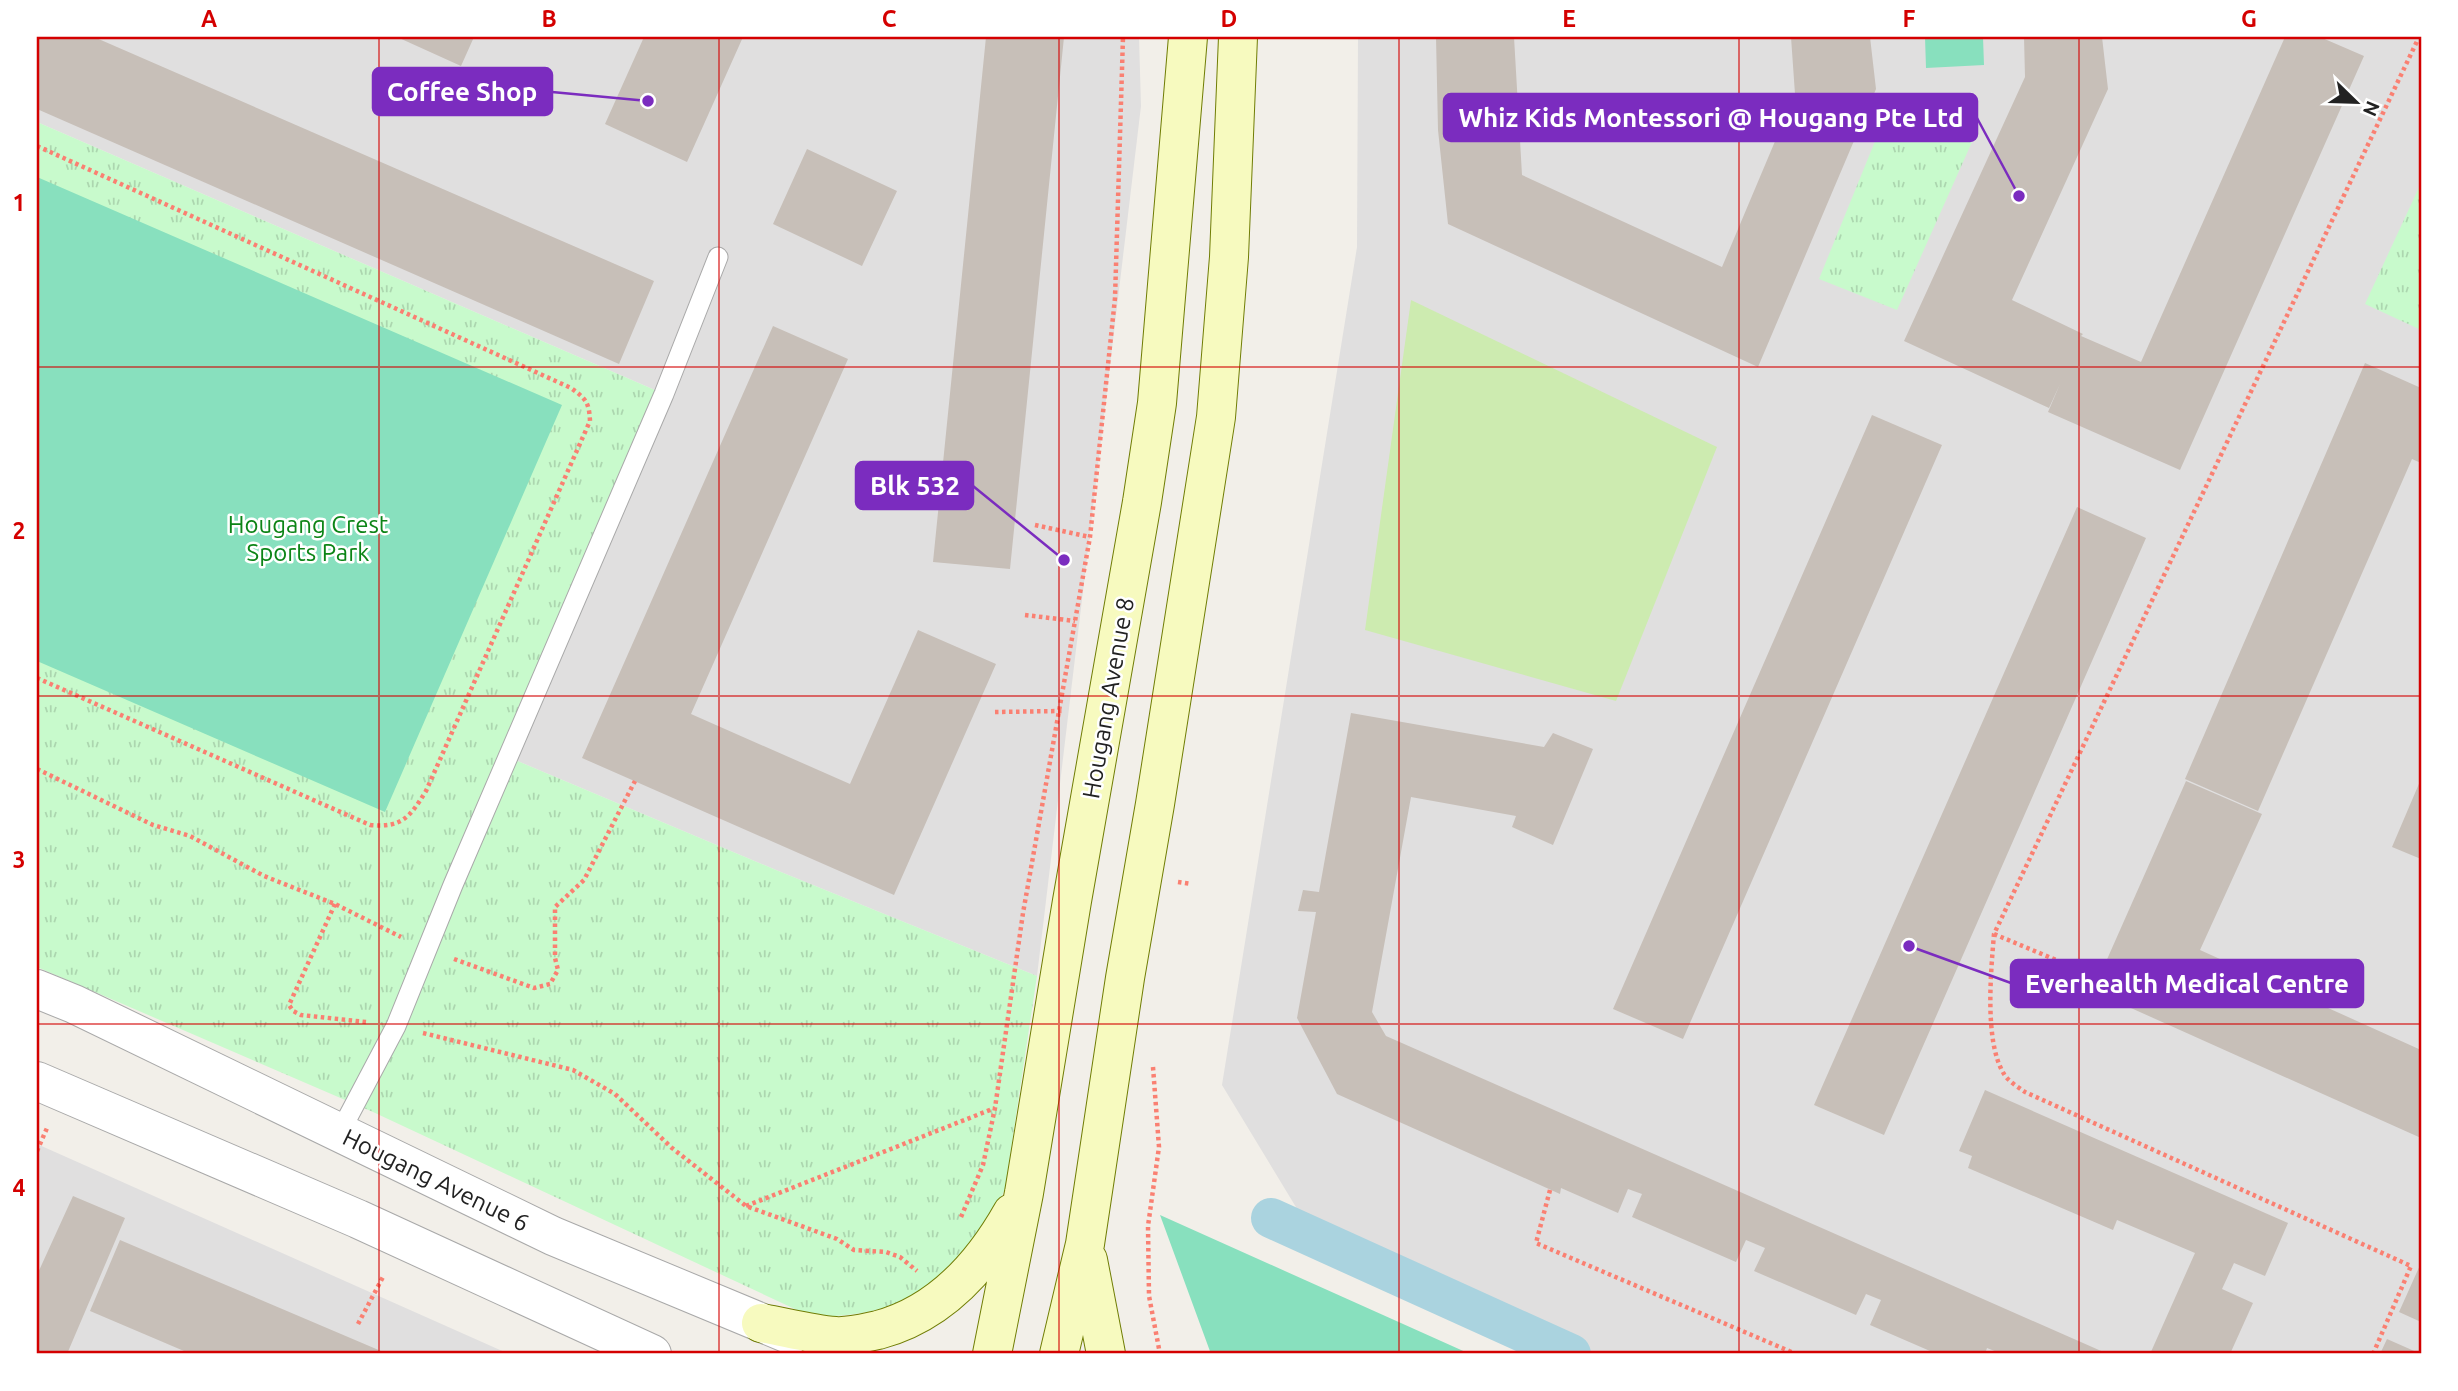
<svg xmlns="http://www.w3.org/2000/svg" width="2458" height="1391" font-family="Ubuntu,sans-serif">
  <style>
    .residential { fill: #e0dfdf }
    .grass { fill: #cdebb0 }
    .park { fill: url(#park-tufts) }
    .pitch { fill: #88e0be }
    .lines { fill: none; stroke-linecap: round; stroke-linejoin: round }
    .canal { stroke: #aad3df; stroke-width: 40 }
    .building { fill: #c7bfb8 }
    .service-casing { stroke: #a9a9a9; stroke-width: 21 }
    .tertiary-casing { stroke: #a9a9a9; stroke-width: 40 }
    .secondary-casing { stroke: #707d05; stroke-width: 40 }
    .path { stroke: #fa8072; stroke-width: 4.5; stroke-dasharray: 3.5 3.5; stroke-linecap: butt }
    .service { stroke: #fff; stroke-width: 19 }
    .tertiary { stroke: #fff; stroke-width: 38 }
    .secondary { stroke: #f7fabf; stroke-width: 38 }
    .grid { fill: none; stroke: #d40000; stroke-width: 2; stroke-opacity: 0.55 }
    .labels { text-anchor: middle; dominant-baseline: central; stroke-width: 5; stroke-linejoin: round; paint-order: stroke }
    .park-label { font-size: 24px; fill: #0c8416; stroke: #fff }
    .street-label { font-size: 24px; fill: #222; stroke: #fff }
    .leader { fill: none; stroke: #7b2cbf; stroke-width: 2.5 }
    .callout-dot { fill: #7b2cbf; stroke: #fff; stroke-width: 2.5 }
    .callout { fill: #7b2cbf; stroke: #7b2cbf; stroke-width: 2.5 }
    .callout-label { font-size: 26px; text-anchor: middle; font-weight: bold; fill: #fff }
    .neatline { fill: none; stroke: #d40000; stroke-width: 2.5 }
    .grid-label { font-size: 23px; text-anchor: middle; font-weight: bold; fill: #d40000 }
  </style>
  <defs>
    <pattern id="park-tufts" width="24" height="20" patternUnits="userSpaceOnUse" patternTransform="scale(1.75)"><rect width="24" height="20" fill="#c8facc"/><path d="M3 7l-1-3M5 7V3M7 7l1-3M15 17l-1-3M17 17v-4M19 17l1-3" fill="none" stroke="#acd6af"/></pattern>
  </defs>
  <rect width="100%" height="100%" fill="#f2efe9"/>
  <path class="residential" d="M 37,37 L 1139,37 L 1141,106 L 1037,976 L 776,870 L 508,757 L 664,394 L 37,122 Z
    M 1358,37 L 2421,37 L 2421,1354 L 1598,1354 L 1308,1227 L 1222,1085 L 1357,247 Z
    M 37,1144 L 509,1354 L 37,1354 Z"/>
  <path class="grass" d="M 1411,300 L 1717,447 L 1616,701 L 1365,630 Z"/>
  <path class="park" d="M 1891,102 L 1972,142 L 1897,310 L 1819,279 Z
    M 37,122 L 664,394 L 508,757 L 776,870 L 1037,976 L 1005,1189 C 990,1222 979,1238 953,1263 C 944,1271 935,1282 925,1289 C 891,1312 852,1316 812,1317 L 373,1112 L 37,967 Z
    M 2421,183 L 2421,330 L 2365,304 Z"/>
  <path class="pitch" d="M 1925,37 L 1983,37 L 1984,65 L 1926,68 Z
    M 37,177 L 562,405 L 385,812 L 37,661 Z
    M 1160,1215 L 1470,1354 L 1211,1354 Z"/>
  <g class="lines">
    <path class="canal" d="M 1271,1218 L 1571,1354"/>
  </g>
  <path class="building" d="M 37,37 L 94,37 L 654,281 L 619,364 L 37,109 Z
    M 397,37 L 474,37 L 461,66 Z
    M 644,37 L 743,37 L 687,162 L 605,124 Z
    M 986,37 L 1064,37 L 1010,569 L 933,562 Z
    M 1436,37 L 1514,37 L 1522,175 L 1722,267 L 1795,94 L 1791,37 L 1870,37 L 1876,89 L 1758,367 L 1448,224 L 1438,130 Z
    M 2024,37 L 2102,37 L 2108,89 L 2012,300 L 2083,334 L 2081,336 L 2141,362 L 2285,37 L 2320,37 L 2364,56 L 2180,470 L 2048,412 L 2060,384 L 2049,408 L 1904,341 L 2025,77 Z
    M 807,149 L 897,191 L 862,266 L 773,224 Z
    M 773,326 L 848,359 L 691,714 L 850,784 L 918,630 L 996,664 L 894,895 L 582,758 Z
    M 2365,363 L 2421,388 L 2421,463 L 2412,459 L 2258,811 L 2185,779 Z
    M 1872,415 L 1942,445 L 1683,1039 L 1613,1009 Z
    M 2077,507 L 2146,538 L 1884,1135 L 1814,1105 Z
    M 1351,713 L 1544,747 L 1553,733 L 1593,749 L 1553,845 L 1512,827 L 1516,816 L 1411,797 L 1372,1012 L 1386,1036 L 2108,1354 L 2002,1354 L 1987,1348 L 1985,1354 L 1937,1354 L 1870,1325 L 1881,1300 L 1866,1294 L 1856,1315 L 1754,1271 L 1765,1248 L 1746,1240 L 1736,1262 L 1632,1217 L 1642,1194 L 1628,1189 L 1618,1213 L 1561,1188 L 1560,1194 L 1337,1094 L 1297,1018 L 1316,912 L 1298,911 L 1303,890 L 1319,892 Z
    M 2421,779 L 2421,859 L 2392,847 Z
    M 2186,781 L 2262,814 L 2200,950 L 2421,1050 L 2421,1138 L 2093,991 Z
    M 1985,1090 L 2288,1223 L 2265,1276 L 2234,1263 L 2222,1289 L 2253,1303 L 2230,1354 L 2150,1354 L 2195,1253 L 2117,1220 L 2113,1230 L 1968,1168 L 1972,1156 L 1959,1151 Z
    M 73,1196 L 125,1218 L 67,1354 L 37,1354 L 37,1275 Z
    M 120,1240 L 388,1354 L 191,1354 L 90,1311 Z
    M 2421,1263 L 2421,1322 L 2399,1312 Z
    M 2387,1339 L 2421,1354 L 2380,1354 Z"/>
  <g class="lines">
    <defs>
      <path id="service" d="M 339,1134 L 396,1026 L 453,885 L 664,394 L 718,257"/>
      <path id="tertiary" d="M 37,989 L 74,1004 L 553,1236 L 791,1335
        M 37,1081 L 358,1219 L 652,1354"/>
      <path id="secondary" d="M 1088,1260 L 1106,1354
        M 761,1323 C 785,1327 810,1334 835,1336 C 849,1337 864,1333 878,1330 C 939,1314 982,1266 1012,1213
        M 992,1354 L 1024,1193 L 1072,901 L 1142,502 L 1157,403 L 1188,37
        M 1059,1354 L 1085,1244 L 1125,978 L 1155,804 L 1216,417 L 1229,257 L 1238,37"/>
    </defs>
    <use href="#service" class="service-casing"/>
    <use href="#tertiary" class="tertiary-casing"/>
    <use href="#secondary" class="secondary-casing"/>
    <path class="path" d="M 37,146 L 571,388 C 586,399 589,402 590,421 L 426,791 C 410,817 402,828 370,825 L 37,678
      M 1035,525 L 1090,537
      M 1025,615 L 1075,621
      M 995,712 L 1062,711
      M 37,769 L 153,825 L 190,836 L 264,876 L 335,904 L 401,937
      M 1178,882 L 1191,884
      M 335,904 L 289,1005 L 293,1011 L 301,1015 L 366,1022
      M 1994,934 L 2092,975
      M 454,959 L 534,988 L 550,984 L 558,970 L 555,958 L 555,907 L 584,880 L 635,781
      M 423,1033 L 573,1070 L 615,1094 L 672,1148 L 746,1206 L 837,1239 L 854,1250 L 886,1252 L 900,1257 L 917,1271
      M 1153,1067 L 1159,1147 L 1148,1226 L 1149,1296 L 1160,1354
      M 37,1151 L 47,1128
      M 1550,1190 L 1536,1243 L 1796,1354
      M 746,1206 L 995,1108
      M 961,1217 L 983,1165 L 995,1108 L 1023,913 L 1090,537 L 1115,298 L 1123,37
      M 358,1324 L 384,1275
      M 2373,1354 L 2411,1266 L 2025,1092 C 2018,1087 2008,1081 2004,1074 C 1984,1042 1991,971 1994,934 L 2419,37"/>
    <use href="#service" class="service"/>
    <use href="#tertiary" class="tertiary"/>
    <use href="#secondary" class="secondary"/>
  </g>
  <path class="grid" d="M 379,37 L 379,1354M 719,37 L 719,1354M 1059,37 L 1059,1354M 1399,37 L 1399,1354M 1739,37 L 1739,1354M 2079,37 L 2079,1354M 37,367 L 2421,367M 37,696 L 2421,696M 37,1024 L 2421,1024"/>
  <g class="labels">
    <g class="park-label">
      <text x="308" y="524">Hougang Crest<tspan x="308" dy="28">Sports Park</tspan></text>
    </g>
    <g class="street-label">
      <text transform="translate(1108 698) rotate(-80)">Hougang Avenue 8</text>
      <text transform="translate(436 1180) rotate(26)">Hougang Avenue 6</text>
    </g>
  </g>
  <path class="leader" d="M648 101L552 92M2019 196L1977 118M1064 560L973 486M1909 946L2011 983"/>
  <g class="callout-dot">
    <circle cx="648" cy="101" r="7"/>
    <circle cx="2019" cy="196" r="7"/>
    <circle cx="1064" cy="560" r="7"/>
    <circle cx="1909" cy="946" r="7"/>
  </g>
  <g class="callout">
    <rect x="373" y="68" width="179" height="47" rx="7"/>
    <rect x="1444" y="94" width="533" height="47" rx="7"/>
    <rect x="856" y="462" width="117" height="47" rx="7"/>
    <rect x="2011" y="960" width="352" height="47" rx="7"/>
  </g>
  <g class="callout-label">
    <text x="462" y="101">Coffee Shop</text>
    <text x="1711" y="127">Whiz Kids Montessori @ Hougang Pte Ltd</text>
    <text x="915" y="495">Blk 532</text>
    <text x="2187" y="993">Everhealth Medical Centre</text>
  </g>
  <rect width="2458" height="1391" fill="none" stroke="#ffffff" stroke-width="77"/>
  <g transform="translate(2356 102) rotate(113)" stroke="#ffffff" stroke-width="5" paint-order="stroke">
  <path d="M0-5L12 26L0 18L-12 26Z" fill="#222222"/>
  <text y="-10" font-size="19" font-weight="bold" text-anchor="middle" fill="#222222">N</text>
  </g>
  <rect x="38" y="38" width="2382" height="1314" class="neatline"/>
  <g class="grid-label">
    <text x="209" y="27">A</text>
    <text x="549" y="27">B</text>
    <text x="889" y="27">C</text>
    <text x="1229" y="27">D</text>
    <text x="1569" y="27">E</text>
    <text x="1909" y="27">F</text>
    <text x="2249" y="27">G</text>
    <text x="19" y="211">1</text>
    <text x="19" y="539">2</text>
    <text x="19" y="868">3</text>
    <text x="19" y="1196">4</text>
  </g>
</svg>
